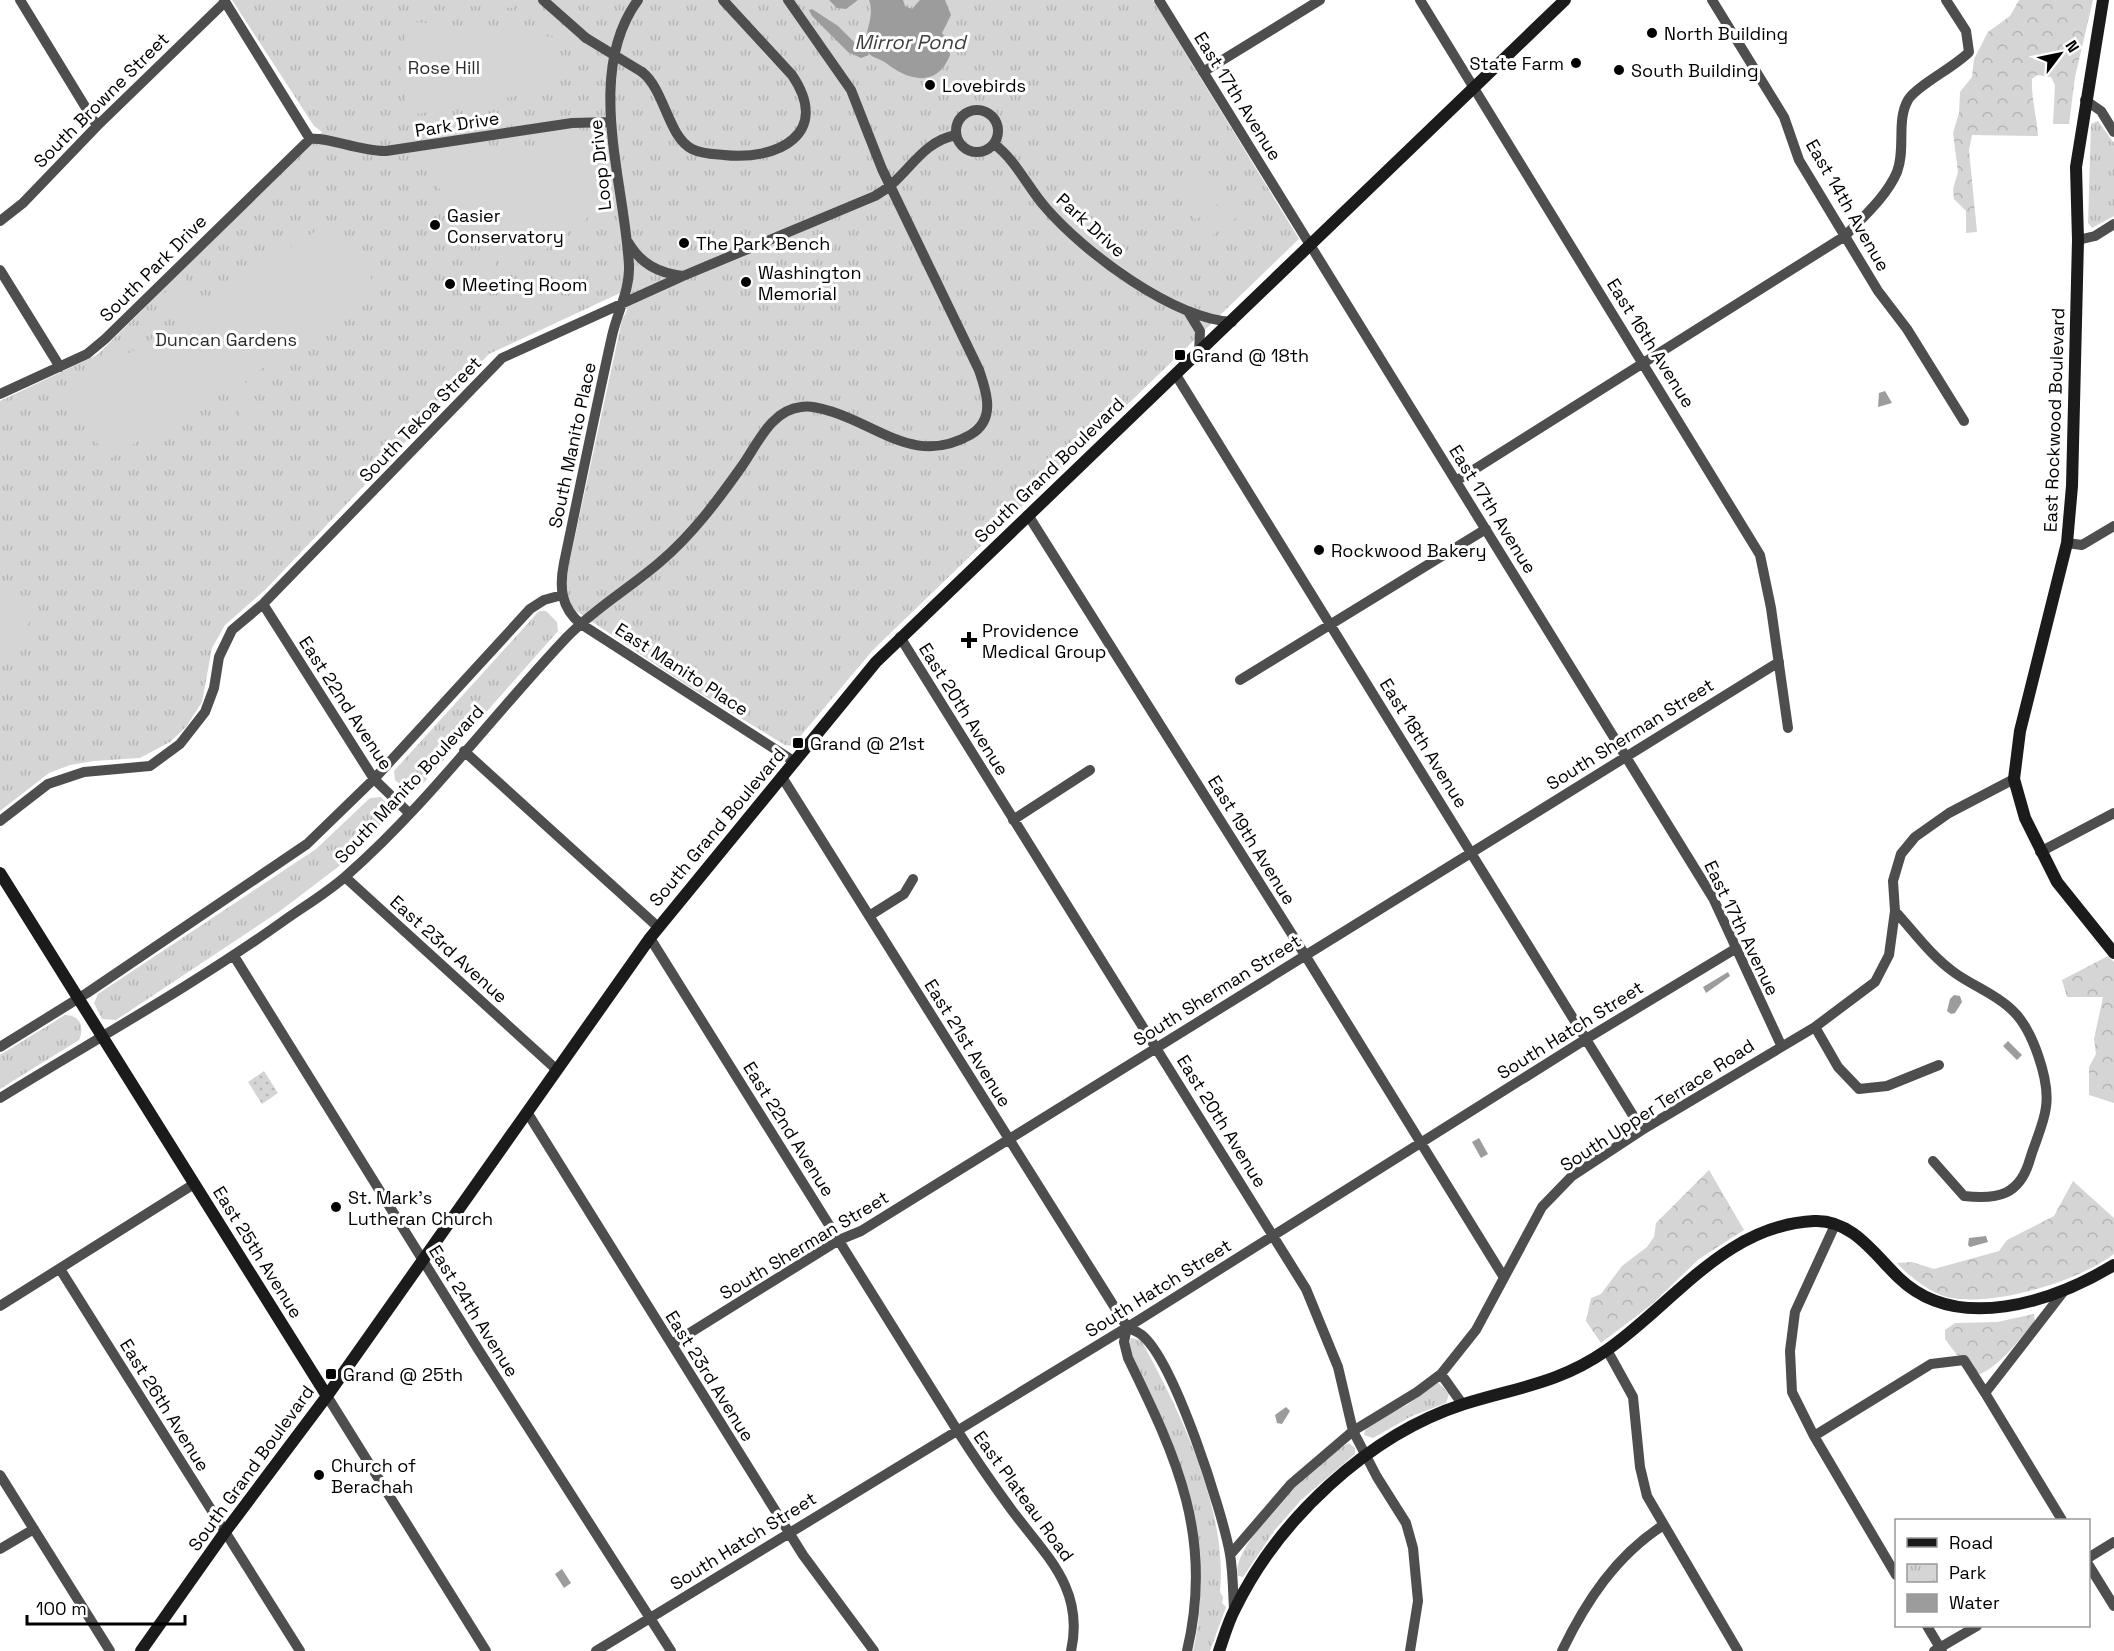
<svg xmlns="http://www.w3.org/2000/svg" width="2114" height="1651" font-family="'Space Grotesk',sans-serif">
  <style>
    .grass { fill: url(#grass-dots) }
    .forest { fill: url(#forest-crowns) }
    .park { fill: url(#park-tufts) }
    .garden { fill: #d5d5d5 }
    .water { fill: #9c9c9c }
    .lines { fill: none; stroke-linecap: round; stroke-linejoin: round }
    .street { stroke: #4e4e4e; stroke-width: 10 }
    .secondary { stroke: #1b1b1b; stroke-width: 12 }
    .street-bridge { stroke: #4e4e4e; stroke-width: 10 }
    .poi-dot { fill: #000; stroke: #fff; stroke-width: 2 }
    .labels { text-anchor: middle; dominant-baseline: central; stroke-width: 6; stroke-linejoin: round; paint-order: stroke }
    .poi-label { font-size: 18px; fill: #000; stroke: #fff; text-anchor: start }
    .park-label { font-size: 18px; fill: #2c2c2c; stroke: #fff }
    .street-label { font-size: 18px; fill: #000; stroke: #fff }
    .water-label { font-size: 20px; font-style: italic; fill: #3d3d3d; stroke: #fff }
  </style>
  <defs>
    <pattern id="grass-dots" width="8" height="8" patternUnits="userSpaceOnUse" patternTransform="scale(1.5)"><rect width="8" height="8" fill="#d5d5d5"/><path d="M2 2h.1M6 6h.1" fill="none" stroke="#b5b5b5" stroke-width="1.8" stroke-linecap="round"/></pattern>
    <pattern id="forest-crowns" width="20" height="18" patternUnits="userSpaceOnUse" patternTransform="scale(1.5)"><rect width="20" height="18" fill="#d5d5d5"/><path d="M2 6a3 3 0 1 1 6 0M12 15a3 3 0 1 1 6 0" fill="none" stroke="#b5b5b5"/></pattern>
    <pattern id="park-tufts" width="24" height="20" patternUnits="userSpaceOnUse" patternTransform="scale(1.5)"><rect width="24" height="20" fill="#d5d5d5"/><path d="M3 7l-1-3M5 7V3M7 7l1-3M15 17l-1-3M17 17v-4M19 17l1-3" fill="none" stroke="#b5b5b5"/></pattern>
  </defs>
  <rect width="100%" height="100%" fill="#fff"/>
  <path class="grass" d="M 264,1071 L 278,1093 L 262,1104 L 248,1082 Z"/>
  <path class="forest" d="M 2019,0 L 2093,0 L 2075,77 L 2069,124 L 2053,124 L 2055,85 L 2051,77 L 2037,75 L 2032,79 C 2031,98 2037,117 2038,136 L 1972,135 L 1969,150 L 1977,232 L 1966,233 L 1966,211 L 1954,199 L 1953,189 L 1958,172 L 1953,133 L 1959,113 L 1960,92 L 1972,77 L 1974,59 L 1988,32 L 2010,16 Z
    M 2108,956 L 2114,962 L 2114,1103 L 2089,1095 L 2089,1067 L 2096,1054 L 2094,1039 L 2103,997 L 2067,997 L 2062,980 Z
    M 1709,1170 L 1744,1230 L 1699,1259 L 1651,1305 L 1601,1343 L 1586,1321 L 1591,1298 L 1601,1294 L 1622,1266 L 1647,1247 L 1654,1237 L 1656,1223 Z
    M 2073,1181 L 2114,1218 L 2114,1254 C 2078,1282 1981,1312 1938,1294 C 1923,1287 1907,1274 1897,1263 L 1912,1262 L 1934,1269 L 1999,1251 L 2007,1240 L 2054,1216 Z
    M 2034,1314 L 2035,1322 C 2018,1340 2001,1366 1978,1375 L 1965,1357 L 1957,1355 L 1945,1339 L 1945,1330 L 1955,1323 L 1997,1322 Z"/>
  <path class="park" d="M 232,0 L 1153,0 L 1299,239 L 873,650 L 792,746 L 785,745 L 688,686 L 573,609 L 566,590 L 566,578 L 622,320 L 627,310 L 620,293 L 489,354 L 266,589 L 225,625 L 212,648 L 202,702 L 186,727 L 170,742 L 140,758 L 94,761 L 70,765 L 49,773 L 0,811 L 0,401 L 97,355 L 322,132 L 314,126 Z
    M 2098,121 L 2114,143 L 2114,216 L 2092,228 L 2088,223 L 2091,124 Z
    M 539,611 L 546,611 L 557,622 L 558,631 L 418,789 L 408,792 L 395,780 L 394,771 Z
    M 381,797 L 389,806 L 388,817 L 338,867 L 280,911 L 116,1020 L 102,1019 L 94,1003 L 98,994 L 316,849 L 370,798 Z
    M 65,1015 C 80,1015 85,1027 79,1040 L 0,1089 L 0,1055 Z
    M 1131,1338 L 1141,1340 C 1180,1411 1228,1510 1220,1592 L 1223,1597 L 1222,1603 L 1226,1607 L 1210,1651 L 1193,1651 C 1218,1545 1176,1441 1128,1347 Z
    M 1438,1382 L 1449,1394 L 1446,1403 L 1412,1416 L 1373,1438 L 1364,1435 L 1366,1426 L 1407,1405 Z
    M 1349,1443 L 1355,1448 L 1355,1454 L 1301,1500 L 1274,1531 L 1243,1577 L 1238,1576 C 1228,1546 1322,1457 1349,1443 Z"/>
  <path class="garden" d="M 365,0 L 508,0 L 515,8 L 365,1 Z
    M 407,21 L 552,37 L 560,88 L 418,114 L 408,108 L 406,103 L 401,61 Z
    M 574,128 L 596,134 L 602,141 L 612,199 L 541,253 L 519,255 L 463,243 L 459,222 L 423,161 L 423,155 L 428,150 L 467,143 L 469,154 L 543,144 L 542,132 Z
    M 1204,166 L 1214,180 L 1183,203 L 1173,189 Z
    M 1217,183 L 1227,197 L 1196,220 L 1186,206 Z
    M 1230,201 L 1240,215 L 1209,238 L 1198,224 Z
    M 334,220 L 379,291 L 335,319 L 336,322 L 244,380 L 256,400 L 266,407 L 241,423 L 239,411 L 224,387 L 108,460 L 66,393 L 182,320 L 170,300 L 162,296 L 184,275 L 187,289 L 197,305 Z
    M 471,251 L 498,256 L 492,272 L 481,281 L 470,276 L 466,265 Z
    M 0,577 L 34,617 L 14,641 L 0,647 Z"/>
  <path class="water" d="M 829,0 L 858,0 L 846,9 L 837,8 Z
    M 869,0 L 903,0 L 905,6 L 912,9 L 920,0 L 945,0 L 951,15 L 942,33 L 948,43 L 950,55 C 937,88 909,81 886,63 C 880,58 871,59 867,50 C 861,37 876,18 869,0 Z
    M 812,9 L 838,26 L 856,44 L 863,35 L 869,55 L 861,58 L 848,52 L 812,16 L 809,10 Z
    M 1885,391 L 1892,403 L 1878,407 L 1879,393 Z
    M 1728,972 L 1730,976 L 1706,993 L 1703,987 Z
    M 1954,995 L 1960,996 L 1962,1002 L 1955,1013 L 1951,1014 L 1947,1011 L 1950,999 Z
    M 2008,1041 L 2022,1055 L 2017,1060 L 2003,1046 Z
    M 1479,1138 L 1488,1154 L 1481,1158 L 1472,1142 Z
    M 1986,1236 L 1988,1242 L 1970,1247 L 1968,1245 L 1969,1238 Z
    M 1286,1407 L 1290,1411 L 1282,1424 L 1277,1423 L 1275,1415 Z
    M 562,1569 L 571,1583 L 564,1588 L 555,1574 Z"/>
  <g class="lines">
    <path class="street" d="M 20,0 L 97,126
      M 224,0 L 310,139
      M 543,0 L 586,38
      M 638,0 C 584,73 625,184 629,266 C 630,290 617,313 612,336 C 595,412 580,487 564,563 C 559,587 561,608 581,624 L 795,762
      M 1159,0 L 1713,898 L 1781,1045
      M 1420,0 L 1760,555 L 1771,608 L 1788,728
      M 1712,0 L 1784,117 L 1799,160 L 1878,291 L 1907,329 L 1964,421
      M 642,72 C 665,90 668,137 692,149 C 702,154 713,154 724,155 C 777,161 832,134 792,75 L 723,0
      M 1203,72 L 1320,0
      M 2085,100 L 2101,111 L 2114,132
      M956 131a21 21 0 1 1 42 0a21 21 0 1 1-42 0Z
      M 994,144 C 1016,160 1028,188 1046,208 C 1085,253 1172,318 1232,322
      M 0,221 L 23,203 L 97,126 L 225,2
      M 2078,240 L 2095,236 L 2114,224
      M 628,242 C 641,264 658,273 683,276
      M 0,270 L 60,367
      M 1189,313 L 1200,331 L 1199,353
      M 1176,375 L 1642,1130
      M 0,394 L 87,354 L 105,339 L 310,139 C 325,136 362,152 386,151 L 572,123 L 611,122
      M 1456,481 L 1845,236 C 1862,218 1887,196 1897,172 C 1906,149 1896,121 1908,100 C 1916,86 1955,67 1969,52 L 1966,31 L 1946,0
      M 1028,515 L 1305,955 L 1503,1276
      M 2067,543 L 2082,545 L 2114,526
      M 263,604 L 374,779 L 409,813
      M 900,637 L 1306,1289 L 1338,1367 L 1353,1431 L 1377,1477 L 1406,1523 L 1413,1548 L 1418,1601 L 1410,1651
      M 1240,680 L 1486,529
      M 464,751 L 658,927
      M 782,777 L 1127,1327 C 1132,1330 1139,1332 1143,1336 C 1175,1364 1222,1510 1230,1554 C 1233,1572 1233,1591 1234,1610
      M 1013,820 L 1090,770
      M 0,821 L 48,784 L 84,772 L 150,766 L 180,744 L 205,712 L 214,688 L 219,657 L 232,630 L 263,604 L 502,358 L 683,276 L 875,196 C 907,179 919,142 956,135
      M 2040,852 L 2114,813
      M 345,877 L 557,1070
      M 1895,911 C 1914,932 1931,956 1955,973 C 1973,986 1996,994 2012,1010 C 2032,1028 2050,1080 2046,1107 C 2044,1124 2035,1142 2030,1159 C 2020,1195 1998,1200 1964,1196 L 1933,1161
      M 869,916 L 904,894 L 913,879
      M 650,938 L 957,1430 C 974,1457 992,1483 1011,1509 C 1045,1555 1085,1588 1071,1651
      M 234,956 L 478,1349 L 671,1651
      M 1815,1027 L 1838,1067 L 1859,1089 L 1887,1086 L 1939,1065
      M 0,1047 L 87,993 L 307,844 L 374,779 L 530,609 L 544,600 L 562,595
      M 0,1098 C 94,1040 192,986 282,922 C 303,907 327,893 346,876 C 428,804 493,715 567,637 C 595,608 630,588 660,562 C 692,535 718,500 742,466 C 757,445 771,410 801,407 C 811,405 823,409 833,412 C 882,428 917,465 970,435 C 996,420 987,393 979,370 L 882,169 L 851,90 L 788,0
      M 527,1112 L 803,1555 L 874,1651
      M 1835,1225 L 1795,1312 L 1790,1351 L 1792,1392 L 1814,1436 L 1896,1575
      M 60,1269 L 300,1651
      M 0,1306 L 194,1184
      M 1127,1327 L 1124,1342 L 1128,1358 C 1177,1458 1214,1538 1187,1651
      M 672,1344 L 839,1240 L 861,1231 L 1779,662
      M 1607,1350 L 1633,1397 L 1640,1467 L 1647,1496 L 1738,1651
      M 1441,1374 L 1463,1405
      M 1985,1393 L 2062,1520
      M 327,1396 L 486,1651
      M 1814,1436 L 1931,1364 L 1964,1360 L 1985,1393 L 2064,1291
      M 0,1475 L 110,1651
      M 0,1549 L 34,1529
      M 1230,1555 L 1291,1484 L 1353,1431 L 1417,1392 L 1441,1374 L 1476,1330 L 1542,1207 L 1572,1176 L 1642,1130 L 1815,1027 L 1875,982 L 1889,955 L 1895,911 L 1893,881 L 1901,854 L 1915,837 L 1949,813 L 2014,779
      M 2088,1558 L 2114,1542
      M 2088,1564 L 2114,1606
      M 1927,1626 L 1942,1651
      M 596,1651 L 1139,1320 L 1586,1039 L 1735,949
      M 1562,1651 C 1586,1601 1616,1556 1662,1526
      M 1934,1651 L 1977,1626"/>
    <path class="secondary" d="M 2103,0 L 2076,167 L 2078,240 L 2072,486 L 2067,543 L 2020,731 L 2014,779 L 2025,818 L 2057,882 L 2114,953
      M 0,873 L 327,1396
      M 141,1651 L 225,1532 L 327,1396 L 650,938 L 876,662 L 1565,0
      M 1219,1651 C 1224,1637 1228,1622 1235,1609 C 1278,1520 1368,1435 1464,1404 C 1518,1387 1558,1384 1607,1350 C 1674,1303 1726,1225 1814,1221 C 1852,1219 1875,1255 1899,1278 C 1957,1334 2053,1302 2114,1265"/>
    <path class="street-bridge" d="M 586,38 L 642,72"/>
  </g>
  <g class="poi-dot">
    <circle cx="1652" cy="33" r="6"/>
    <circle cx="1576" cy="63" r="6"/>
    <circle cx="1619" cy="70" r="6"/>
    <circle cx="930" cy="85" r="6"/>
    <circle cx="435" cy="225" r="6"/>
    <circle cx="684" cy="243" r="6"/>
    <circle cx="746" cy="282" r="6"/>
    <circle cx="450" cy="284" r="6"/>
    <rect x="1174" y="349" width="12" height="12" rx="3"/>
    <circle cx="1319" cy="550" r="6"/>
    <path d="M966 631h6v6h6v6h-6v6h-6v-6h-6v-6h6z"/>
    <rect x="792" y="737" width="12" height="12" rx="3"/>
    <circle cx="336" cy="1207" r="6"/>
    <rect x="325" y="1368" width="12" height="12" rx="3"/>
    <circle cx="319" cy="1475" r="6"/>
  </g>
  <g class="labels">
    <g class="poi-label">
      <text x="1664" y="33">North Building</text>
      <text x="1564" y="63" text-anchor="end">State Farm</text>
      <text x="1631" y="70">South Building</text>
      <text x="942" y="85">Lovebirds</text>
      <text x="447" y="215">Gasier<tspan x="447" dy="21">Conservatory</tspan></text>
      <text x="696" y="243">The Park Bench</text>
      <text x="758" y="272">Washington<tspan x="758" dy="21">Memorial</tspan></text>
      <text x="462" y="284">Meeting Room</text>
      <text x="1192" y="355">Grand @ 18th</text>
      <text x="1331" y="550">Rockwood Bakery</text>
      <text x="982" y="630">Providence<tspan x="982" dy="21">Medical Group</tspan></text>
      <text x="810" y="743">Grand @ 21st</text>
      <text x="348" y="1197">St. Mark's<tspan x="348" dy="21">Lutheran Church</tspan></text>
      <text x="343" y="1374">Grand @ 25th</text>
      <text x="331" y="1465">Church of<tspan x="331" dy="21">Berachah</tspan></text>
    </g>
    <g class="park-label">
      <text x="444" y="67">Rose Hill</text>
      <text x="226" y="339">Duncan Gardens</text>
    </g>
    <g class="street-label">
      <text transform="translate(1238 96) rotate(58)">East 17th Avenue</text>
      <text transform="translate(101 100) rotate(-45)">South Browne Street</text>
      <text transform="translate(457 124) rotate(-9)">Park Drive</text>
      <text transform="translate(600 165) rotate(-96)">Loop Drive</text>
      <text transform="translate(1848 205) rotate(60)">East 14th Avenue</text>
      <text transform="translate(1091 225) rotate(42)">Park Drive</text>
      <text transform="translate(153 268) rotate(-45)">South Park Drive</text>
      <text transform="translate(1651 343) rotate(58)">East 16th Avenue</text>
      <text transform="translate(420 419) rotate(-46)">South Tekoa Street</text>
      <text transform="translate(2054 420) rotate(-88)">East Rockwood Boulevard</text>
      <text transform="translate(572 445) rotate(-78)">South Manito Place</text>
      <text transform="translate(1049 470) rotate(-44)">South Grand Boulevard</text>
      <text transform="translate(1493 509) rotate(58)">East 17th Avenue</text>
      <text transform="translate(682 669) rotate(33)">East Manito Place</text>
      <text transform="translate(346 703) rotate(57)">East 22nd Avenue</text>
      <text transform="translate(964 709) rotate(58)">East 20th Avenue</text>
      <text transform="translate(1630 734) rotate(-32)">South Sherman Street</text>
      <text transform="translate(1424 743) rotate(58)">East 18th Avenue</text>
      <text transform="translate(409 784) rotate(-47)">South Manito Boulevard</text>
      <text transform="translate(717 827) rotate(-50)">South Grand Boulevard</text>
      <text transform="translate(1252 840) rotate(58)">East 19th Avenue</text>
      <text transform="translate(1742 928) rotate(64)">East 17th Avenue</text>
      <text transform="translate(449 949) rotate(42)">East 23rd Avenue</text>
      <text transform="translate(1217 990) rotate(-32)">South Sherman Street</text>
      <text transform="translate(1570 1030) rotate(-32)">South Hatch Street</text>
      <text transform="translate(968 1043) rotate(58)">East 21st Avenue</text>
      <text transform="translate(1657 1105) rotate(-33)">South Upper Terrace Road</text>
      <text transform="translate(1222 1121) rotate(58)">East 20th Avenue</text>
      <text transform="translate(789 1129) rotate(58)">East 22nd Avenue</text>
      <text transform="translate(804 1245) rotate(-31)">South Sherman Street</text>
      <text transform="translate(258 1252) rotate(58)">East 25th Avenue</text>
      <text transform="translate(1158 1288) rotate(-32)">South Hatch Street</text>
      <text transform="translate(474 1311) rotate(58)">East 24th Avenue</text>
      <text transform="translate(710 1376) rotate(58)">East 23rd Avenue</text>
      <text transform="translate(165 1405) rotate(58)">East 26th Avenue</text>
      <text transform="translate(251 1468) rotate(-54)">South Grand Boulevard</text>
      <text transform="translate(1024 1496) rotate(54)">East Plateau Road</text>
      <text transform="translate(743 1541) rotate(-32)">South Hatch Street</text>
    </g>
    <g class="water-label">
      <text x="910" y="42">Mirror Pond</text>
    </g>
  </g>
  <rect x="1895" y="1519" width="195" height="108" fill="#ffffff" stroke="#999999" stroke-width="1.5"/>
  <rect x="1907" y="1538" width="30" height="9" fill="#1b1b1b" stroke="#999999" stroke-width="1.5"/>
  <text x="1949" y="1549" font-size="18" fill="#000000">Road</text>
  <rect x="1907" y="1564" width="30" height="18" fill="url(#park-tufts)" stroke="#999999" stroke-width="1.5"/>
  <text x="1949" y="1579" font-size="18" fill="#000000">Park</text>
  <rect x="1907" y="1594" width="30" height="18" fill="#9c9c9c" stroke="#999999" stroke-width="1.5"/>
  <text x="1949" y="1609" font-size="18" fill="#000000">Water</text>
  <g transform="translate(2060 54) rotate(58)" stroke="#ffffff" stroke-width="4.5" paint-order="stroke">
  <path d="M0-4.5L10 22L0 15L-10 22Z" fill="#000000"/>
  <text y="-9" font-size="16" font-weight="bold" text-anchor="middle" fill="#000000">N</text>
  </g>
  <path d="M27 1615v9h158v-9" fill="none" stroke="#000000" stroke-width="3"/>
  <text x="36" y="1615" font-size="18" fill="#000000" stroke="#ffffff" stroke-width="4.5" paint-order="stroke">100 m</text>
</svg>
